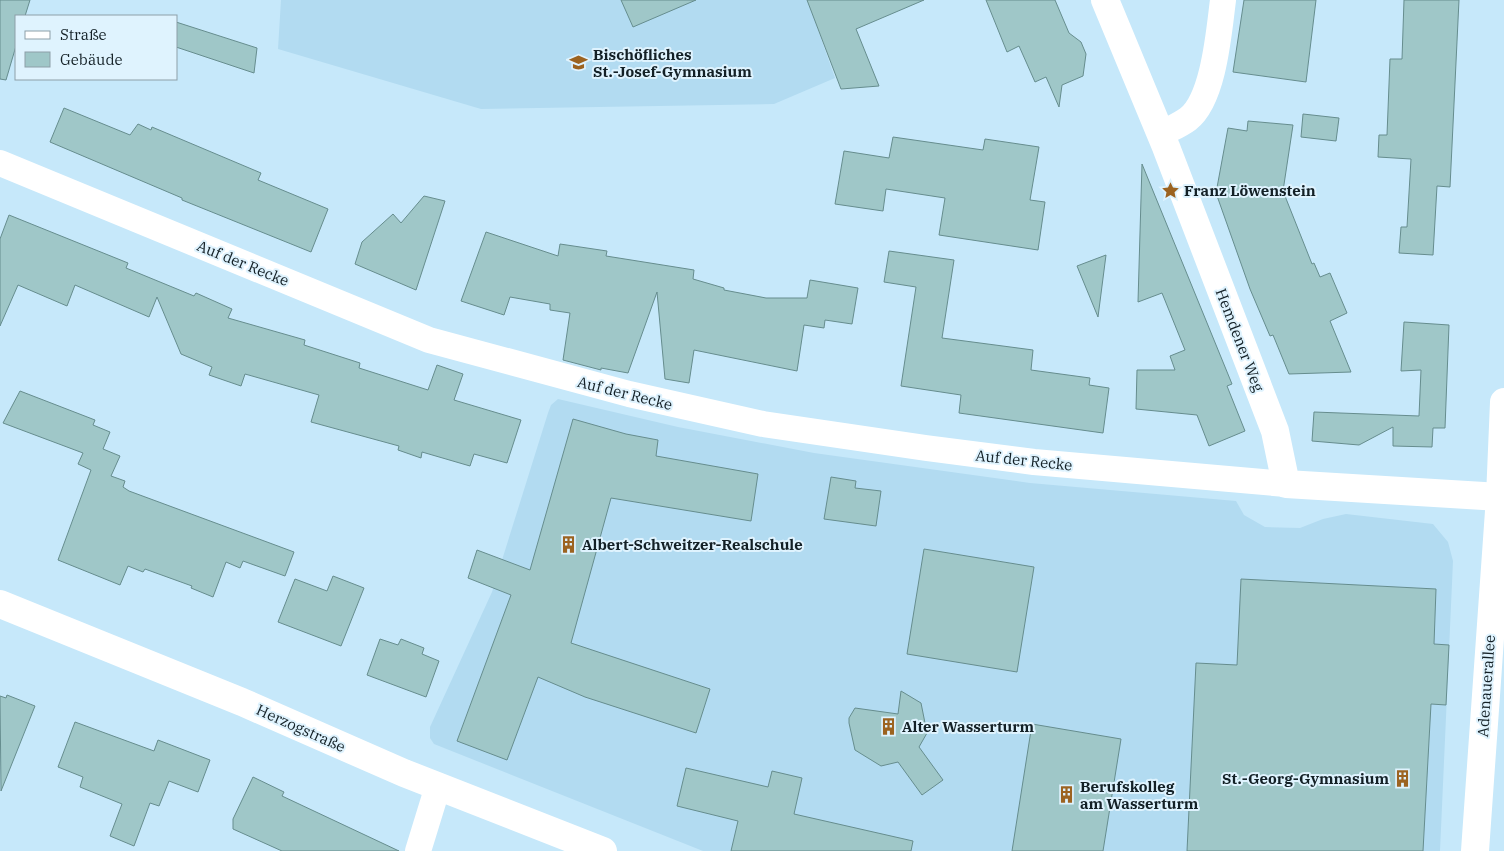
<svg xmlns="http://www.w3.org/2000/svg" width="1504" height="851" font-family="'IBM Plex Serif',serif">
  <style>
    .built { fill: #b2dbf1 }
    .building { fill: #9fc7c8; stroke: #668d8e }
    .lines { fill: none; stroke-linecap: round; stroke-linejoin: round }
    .minor { stroke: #fff; stroke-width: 26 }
    .tertiary { stroke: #fff; stroke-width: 28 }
    .secondary { stroke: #fff; stroke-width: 28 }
    .labels { text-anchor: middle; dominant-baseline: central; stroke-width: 4; stroke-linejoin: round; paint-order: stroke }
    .poi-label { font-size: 15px; font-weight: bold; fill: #132026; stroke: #dff3fe; text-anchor: start }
    .street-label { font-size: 15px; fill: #132026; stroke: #dff3fe }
  </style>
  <rect width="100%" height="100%" fill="#c6e8fa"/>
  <path class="built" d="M 281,0 L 886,0 L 817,27 L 835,78 L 774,104 L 481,109 L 278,49 Z
    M 558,399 L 678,427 L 814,453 L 1030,483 L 1236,501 L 1244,515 L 1265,527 L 1300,528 L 1323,519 L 1346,514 L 1433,524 L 1448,542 L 1453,561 L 1440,851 L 703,851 L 434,744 L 430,738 L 430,727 L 492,592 L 548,413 L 551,405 Z"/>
  <path class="building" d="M 0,0 L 30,0 L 25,16 L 16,16 L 16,46 L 6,80 L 0,79 Z
    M 621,0 L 696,0 L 633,27 Z
    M 807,0 L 924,0 L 856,29 L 879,86 L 841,89 Z
    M 986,0 L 1055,0 L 1069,33 L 1081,42 L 1086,54 L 1083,76 L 1062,85 L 1059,107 L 1046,77 L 1035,82 L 1019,46 L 1007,52 Z
    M 1244,0 L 1316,0 L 1306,82 L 1233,72 Z
    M 1404,0 L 1459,0 L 1450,187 L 1437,186 L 1433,255 L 1399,253 L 1401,227 L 1407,227 L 1411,159 L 1378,157 L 1379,135 L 1387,135 L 1390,59 L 1402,59 Z
    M 176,22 L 257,48 L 254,73 L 176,47 Z
    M 64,108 L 130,135 L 138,124 L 151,130 L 152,127 L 261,173 L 258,180 L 328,209 L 311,252 L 182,200 L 182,198 L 50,142 Z
    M 1303,114 L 1339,118 L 1336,141 L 1301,137 Z
    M 1248,121 L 1293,125 L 1283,191 L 1312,264 L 1314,263 L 1320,277 L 1330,273 L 1347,313 L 1330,321 L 1351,372 L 1289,374 L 1273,335 L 1270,336 L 1250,289 L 1216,193 L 1228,128 L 1247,131 Z
    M 893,137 L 983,150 L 985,139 L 1039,147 L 1030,200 L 1045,202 L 1038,250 L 939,235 L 945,198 L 886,189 L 883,211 L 835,204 L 844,151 L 889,158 Z
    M 1142,164 L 1232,384 L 1227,386 L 1245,431 L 1209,446 L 1197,415 L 1136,409 L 1137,370 L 1175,370 L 1170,356 L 1185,350 L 1162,293 L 1138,302 Z
    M 424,196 L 445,201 L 416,290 L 355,264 L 362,242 L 393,214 L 401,223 Z
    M 9,215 L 128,263 L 126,268 L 194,296 L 196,293 L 232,309 L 228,318 L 305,340 L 304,345 L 360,363 L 359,368 L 428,390 L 437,365 L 463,374 L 454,400 L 521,420 L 507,463 L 474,454 L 470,466 L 422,452 L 421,458 L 398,450 L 399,446 L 311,422 L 319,395 L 245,374 L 241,386 L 209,375 L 212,367 L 181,354 L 157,297 L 149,317 L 75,285 L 67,306 L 18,285 L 0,326 L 0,239 Z
    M 486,232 L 558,256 L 560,244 L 607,251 L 606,256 L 694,270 L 693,279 L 724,288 L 724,290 L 766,298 L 807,298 L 810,280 L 858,288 L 852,324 L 825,320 L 824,328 L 804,325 L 797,371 L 694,350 L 689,383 L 665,379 L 657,292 L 628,373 L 601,368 L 601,370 L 563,360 L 570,313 L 550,310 L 550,304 L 510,297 L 504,315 L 461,301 Z
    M 889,251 L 954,260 L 942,338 L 1033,350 L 1031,370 L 1090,378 L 1089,385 L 1109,388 L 1103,433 L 959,413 L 961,395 L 901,386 L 916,287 L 884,282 Z
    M 1106,255 L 1098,317 L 1077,266 Z
    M 1404,322 L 1449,325 L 1445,428 L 1433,428 L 1432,447 L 1393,446 L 1393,427 L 1359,445 L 1312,441 L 1314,412 L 1419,416 L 1421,370 L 1401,371 Z
    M 20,391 L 95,420 L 93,425 L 110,432 L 103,449 L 120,456 L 111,476 L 125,481 L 123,487 L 129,491 L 294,552 L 285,576 L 243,561 L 240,568 L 226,562 L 213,597 L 191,588 L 192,586 L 145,569 L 143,572 L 128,566 L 120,585 L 58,560 L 91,470 L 78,464 L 83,453 L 3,423 Z
    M 573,419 L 626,434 L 658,440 L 656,456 L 758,474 L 751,521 L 611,498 L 571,643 L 710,689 L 696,733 L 585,697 L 538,677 L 507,760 L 457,741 L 511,595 L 468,578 L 477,550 L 530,570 Z
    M 831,477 L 856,481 L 855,488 L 881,491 L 876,526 L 824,519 Z
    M 924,549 L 1034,567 L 1017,672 L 907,654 Z
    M 333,576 L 364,588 L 341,646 L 278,622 L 295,579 L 327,591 Z
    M 1241,579 L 1436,589 L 1434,644 L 1449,645 L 1446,705 L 1431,704 L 1423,851 L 1187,851 L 1196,663 L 1237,665 Z
    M 380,639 L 398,645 L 401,639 L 424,648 L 422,654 L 439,661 L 426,697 L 367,675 Z
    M 901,691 L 921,703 L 927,733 L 919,747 L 943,780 L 922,795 L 898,762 L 881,766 L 855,750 L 849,723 L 849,718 L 855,708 L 898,714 Z
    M 7,695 L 35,706 L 1,791 L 0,696 L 6,698 Z
    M 75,722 L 154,751 L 158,740 L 210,760 L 198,792 L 169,781 L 159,806 L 150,803 L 134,846 L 110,836 L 122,804 L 80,787 L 83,777 L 58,767 Z
    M 1032,724 L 1121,739 L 1103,851 L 1012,851 Z
    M 686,768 L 768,787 L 772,771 L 802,778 L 794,814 L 913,841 L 911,851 L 731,851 L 738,821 L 677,806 Z
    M 253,777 L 284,792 L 282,796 L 399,851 L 282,851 L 233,829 L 233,819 Z"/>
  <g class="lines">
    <path class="minor" d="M 1161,134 C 1170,129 1180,125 1188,119 C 1214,99 1219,31 1223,0
      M 0,163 L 429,340 L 629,394 L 763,424 L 926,448 L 1034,462 L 1286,484
      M 418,851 L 438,786"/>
    <path class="tertiary" d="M 1105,0 L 1166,147 L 1275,431 L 1286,484 L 1500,497
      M 0,604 L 242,702 L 404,773 L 603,851"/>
    <path class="secondary" d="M 1475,851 L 1500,497 L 1504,402"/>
  </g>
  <defs>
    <symbol id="school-bare" viewBox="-9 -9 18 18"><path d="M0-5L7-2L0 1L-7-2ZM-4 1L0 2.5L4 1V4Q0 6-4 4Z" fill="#9c6320" stroke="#dff3fe" stroke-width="2.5" paint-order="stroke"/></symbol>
    <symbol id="sight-bare" viewBox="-9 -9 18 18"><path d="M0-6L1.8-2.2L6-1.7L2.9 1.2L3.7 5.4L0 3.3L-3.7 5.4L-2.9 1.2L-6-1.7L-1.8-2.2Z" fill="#9c6320" stroke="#dff3fe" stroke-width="2.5" paint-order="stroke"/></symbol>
    <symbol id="building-bare" viewBox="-9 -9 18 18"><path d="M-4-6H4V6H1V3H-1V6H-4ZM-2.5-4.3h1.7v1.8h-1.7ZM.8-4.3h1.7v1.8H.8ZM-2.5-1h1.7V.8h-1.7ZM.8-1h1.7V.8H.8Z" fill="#9c6320" stroke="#dff3fe" stroke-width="2.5" paint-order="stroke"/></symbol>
  </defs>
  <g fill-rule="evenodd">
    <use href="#school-bare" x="566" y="50" width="25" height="25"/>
    <use href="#sight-bare" x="1158" y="178" width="25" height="25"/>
    <use href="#building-bare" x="556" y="532" width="25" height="25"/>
    <use href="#building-bare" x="876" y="714" width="25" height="25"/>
    <use href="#building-bare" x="1390" y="766" width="25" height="25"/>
    <use href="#building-bare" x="1054" y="782" width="25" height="25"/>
  </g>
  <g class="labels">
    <g class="poi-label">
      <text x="593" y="54">Bischöfliches<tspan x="593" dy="17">St.-Josef-Gymnasium</tspan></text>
      <text x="1184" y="190">Franz Löwenstein</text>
      <text x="582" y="544">Albert-Schweitzer-Realschule</text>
      <text x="902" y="726">Alter Wasserturm</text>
      <text x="1389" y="778" text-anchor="end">St.-Georg-Gymnasium</text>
      <text x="1080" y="786">Berufskolleg<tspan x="1080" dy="17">am Wasserturm</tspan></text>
    </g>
    <g class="street-label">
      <text transform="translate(243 263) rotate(22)">Auf der Recke</text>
      <text transform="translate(1240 340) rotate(69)">Hemdener Weg</text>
      <text transform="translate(625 393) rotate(14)">Auf der Recke</text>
      <text transform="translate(1024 460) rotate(6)">Auf der Recke</text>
      <text transform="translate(1486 686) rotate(-86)">Adenauerallee</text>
      <text transform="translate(301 728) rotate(24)">Herzogstraße</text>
    </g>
  </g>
  <rect x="15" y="15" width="162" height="65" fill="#dff3fe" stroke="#8d9fa8"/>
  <rect x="25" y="31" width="25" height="8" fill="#ffffff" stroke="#8d9fa8"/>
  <text x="60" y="40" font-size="15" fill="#132026">Straße</text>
  <rect x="25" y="52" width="25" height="15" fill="#9fc7c8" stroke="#8d9fa8"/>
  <text x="60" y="65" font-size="15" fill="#132026">Gebäude</text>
</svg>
